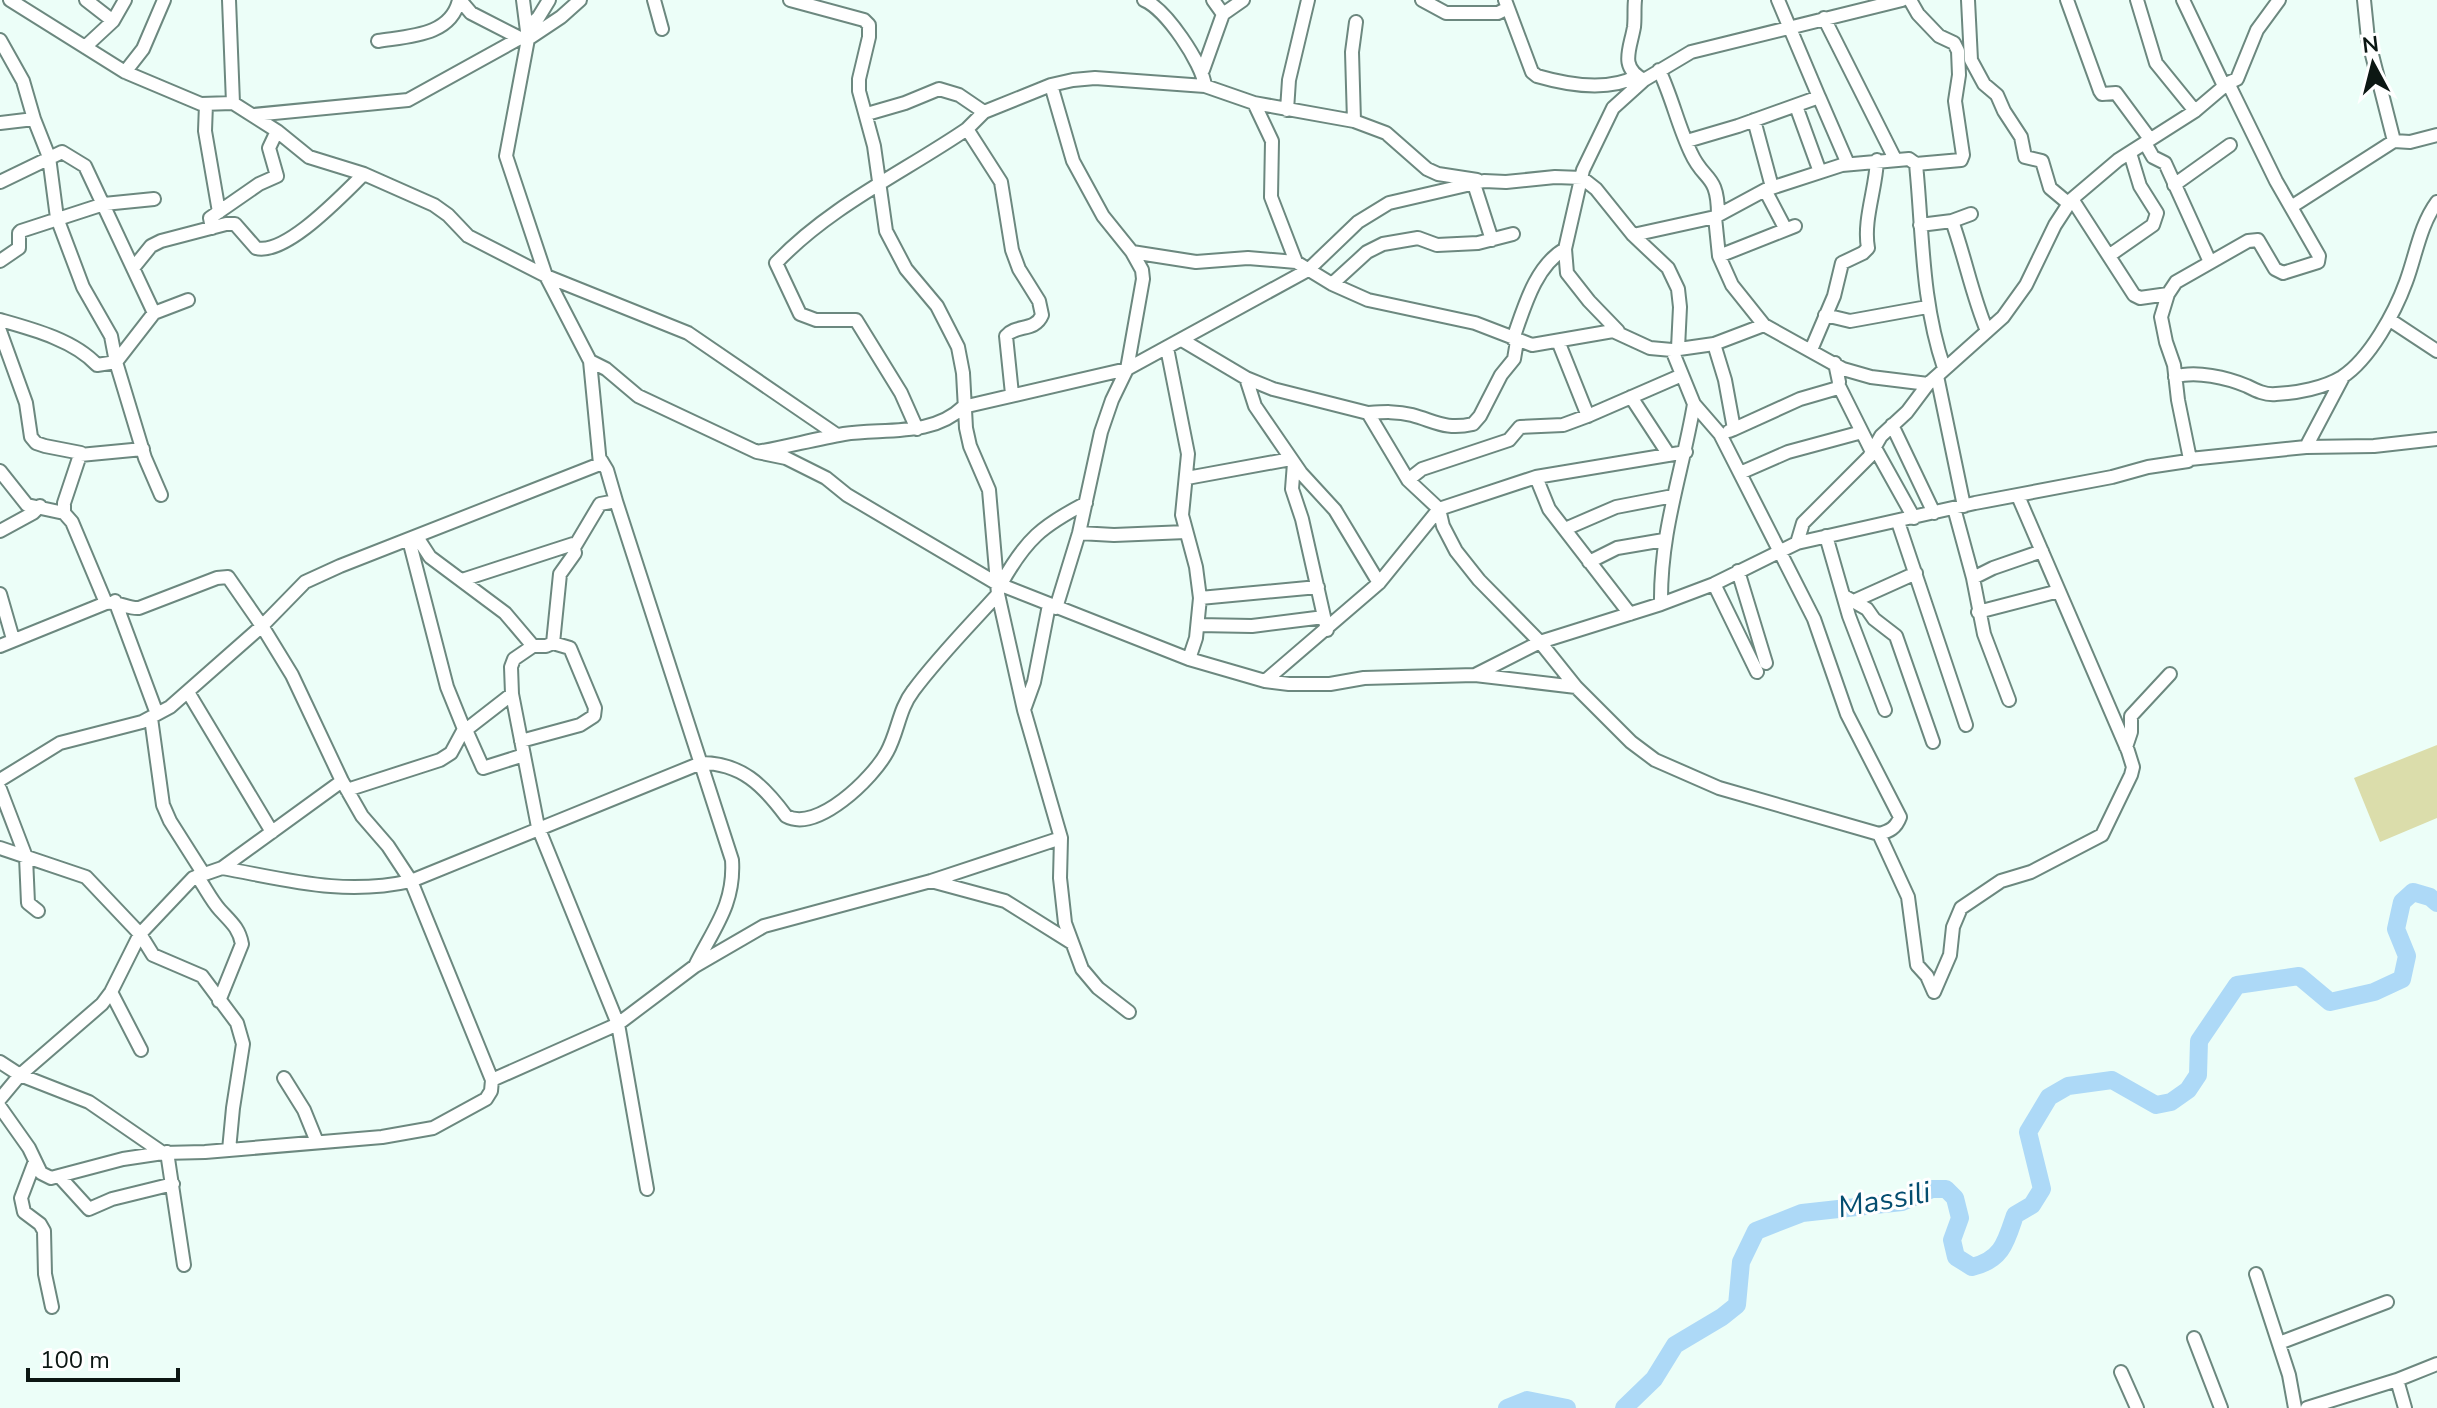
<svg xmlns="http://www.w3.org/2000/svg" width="2437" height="1408" font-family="'Nunito Sans',sans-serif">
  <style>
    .green { fill: #dbddab }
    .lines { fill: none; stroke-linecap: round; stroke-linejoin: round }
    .river { stroke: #add9f7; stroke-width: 18 }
    .minor-casing { stroke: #6c887f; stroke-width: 16 }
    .minor { stroke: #fff; stroke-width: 12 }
    .labels { text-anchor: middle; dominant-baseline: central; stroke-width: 6; stroke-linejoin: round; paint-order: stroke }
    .water-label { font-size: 30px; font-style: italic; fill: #044d6f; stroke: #fff }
  </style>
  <rect width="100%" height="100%" fill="#ecfef8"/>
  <path class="green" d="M 2437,745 L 2437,818 L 2380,842 L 2354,778 Z"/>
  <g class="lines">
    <path class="river" d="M 1507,1408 L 1527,1400 L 1567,1408
      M 1624,1408 L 1654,1379 L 1675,1345 L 1722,1317 L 1737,1305 L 1741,1262 L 1756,1231 L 1802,1213 L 1902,1202 L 1932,1189 L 1946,1189 L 1955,1198 L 1960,1218 L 1952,1240 L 1956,1257 L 1972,1267 C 2002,1260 2006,1242 2015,1215 L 2032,1205 L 2042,1189 L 2028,1132 L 2049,1097 L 2068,1086 L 2112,1080 L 2156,1105 L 2171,1102 L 2188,1090 L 2198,1075 L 2199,1041 L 2237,985 L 2299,976 L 2330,1002 L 2374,992 L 2402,979 L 2407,956 L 2396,929 L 2402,902 L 2413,892 L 2430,897 L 2437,903"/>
    <defs>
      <path id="minor" d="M 10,0 L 125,72 L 201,104 L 233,103 L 277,131 L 309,157 L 364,174 L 434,205 L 448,215 L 468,236 L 546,276 L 688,333 L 837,435
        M 86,0 L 113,21
        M 229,0 L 233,103
        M 460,0 L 471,13 L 520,38
        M 654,0 L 662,29
        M 790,0 L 864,20 L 869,25 L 869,37 L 859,79 L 859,91 L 874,146 L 886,231 L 906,269 L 937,306 L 958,347 L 963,373 L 966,428 L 970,446 L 989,490 L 998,594 L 1024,710 L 1061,838 L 1060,878 L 1065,923 L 1082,969 L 1098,988 L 1129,1012
        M 1144,0 C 1166,9 1202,63 1205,86
        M 1213,0 L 1223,14
        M 1422,0 L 1446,13 L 1498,13 L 1508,8
        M 1505,0 L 1532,72 L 1537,76 C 1568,85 1608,92 1637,76
        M 1635,0 C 1634,9 1635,18 1634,27 C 1630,50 1619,67 1644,80
        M 1910,0 L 1918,14 L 1939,36 L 1954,43 L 1958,51 L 1959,75 L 1955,101 L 1963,155 L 1961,160 L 1916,164
        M 1968,0 L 1971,60 L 1984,84 L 1997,95 L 2004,111 L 2021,137 L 2025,157 L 2042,161 L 2050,188 L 2068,203
        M 2067,0 L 2100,91 L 2102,94 L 2116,93 L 2150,139
        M 2137,0 L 2156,63 L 2195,111
        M 2183,0 L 2224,86
        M 2364,0 L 2368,39 L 2394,141 L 2410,142 L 2437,135
        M 1824,18 L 1895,159
        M 527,27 L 538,18 L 549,0
        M 0,40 L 23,81 L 34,119 L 49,157 L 57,218 L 83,287 L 111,336 L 116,362 L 145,458 L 161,495
        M 378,41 C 409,36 451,36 459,0
        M 85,47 L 113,21 L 125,0
        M 1203,70 L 1223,14 L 1243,0
        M 1659,70 C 1672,97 1678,126 1691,153 C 1704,182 1718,173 1718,215
        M 125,72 L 143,49 L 164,0
        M 1051,85 L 1073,161 L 1103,216 L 1132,252 L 1142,270 L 1143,279 L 1127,369 L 1112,400 L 1101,432 L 1079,533 L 1056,608
        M 1819,97 L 1848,164
        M 1254,103 L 1272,141 L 1271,197 L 1296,262 L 1332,284 L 1368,300 L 1475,323 L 1532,345 L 1613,331 L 1650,348 L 1672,350 L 1714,344 L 1764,325 L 1843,369 L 1871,377 L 1928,384
        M 206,104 L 205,131 L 219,212
        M 1796,106 L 1820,172
        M 1287,110 L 1289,80 L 1308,0
        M 867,114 L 905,103 L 939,89 L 959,95 L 984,112
        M 253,115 L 408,100 L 520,38 L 528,39 L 523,0
        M 1754,120 L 1772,187
        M 1354,121 L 1352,52 L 1356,22
        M 0,123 L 34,119
        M 1687,141 L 1738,126 L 1819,97 L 1778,0
        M 2145,143 L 2153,157 L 2165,163 L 2210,262
        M 0,182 L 62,152 L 85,166 L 154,313
        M 1474,184 L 1492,240
        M 2174,185 L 2230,145
        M 1765,190 L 1785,228
        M 2072,199 L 2134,295 L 2140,298 L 2168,294
        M 2291,207 L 2394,141
        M 1715,217 L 1719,256 L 1732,285 L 1764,325
        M 1952,221 C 1965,257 1972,295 1987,331
        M 1920,225 L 1952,221 L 1971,214
        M 212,228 L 210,218 L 259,184 L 277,176 L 269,148 L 277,131
        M 1633,235 L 1715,217 L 1765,190 L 1842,165 L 1909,159 L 1916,164 C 1923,234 1921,300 1944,368
        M 1132,252 L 1196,262 L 1248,258 L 1296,262
        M 2110,255 L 2153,225 L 2157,213 L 2140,186 L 2130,153
        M 1719,256 L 1795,226
        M 0,261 L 19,248 L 19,233 L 21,231 L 104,204 L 154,199
        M 134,267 L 151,246 L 161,241 L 226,224 L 235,224 L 256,248 C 286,256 343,194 364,174
        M 1332,284 L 1367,252 L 1383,244 L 1418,238 L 1437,245 L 1478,243 L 1513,234
        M 1825,315 L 1850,321 L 1927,307
        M 0,320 C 32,329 74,340 97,365 L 116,362 L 154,313 L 188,300
        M 2390,320 L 2437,351
        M 0,331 L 26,403 L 31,437 L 36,443 L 45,446 L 81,453
        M 1618,331 L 1589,301 L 1567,273 L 1565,249 L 1583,170 L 1613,108 L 1644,80 L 1691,52 L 1902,0
        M 1513,339 C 1524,308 1535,266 1565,249
        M 1182,340 L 1246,378 L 1273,389 L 1368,413 L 1408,480 L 1439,509 L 1443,526 L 1456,551 L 1479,580 L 1540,642 L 1576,687 L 1631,742 L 1655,760 L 1719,788 L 1879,834 C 1890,831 1896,828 1900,817 L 1847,714 L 1814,619 L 1720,434 L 1694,404 L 1672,350
        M 1558,341 L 1588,416
        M 1714,344 L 1725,380 L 1734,429 L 1729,431
        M 1167,348 L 1188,454 L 1182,515 L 1196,567 L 1200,598 L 1196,638 L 1189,659
        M 1811,350 L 1834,296 L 1842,263 L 1863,253 L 1868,248 C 1863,220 1876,189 1877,160
        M 590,361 L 606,369 L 638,396 L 757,452 L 786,458 L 826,478 L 847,495 L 996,583 L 1189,659 L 1265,681 L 1289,684 L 1330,684 L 1364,678 L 1475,675 L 1576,687
        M 1937,376 L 1964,506
        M 2175,377 C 2195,370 2228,378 2247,386 C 2257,391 2265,395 2276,394 C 2297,393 2324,388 2342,377 C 2370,359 2395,312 2406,282 C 2416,255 2420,225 2437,202
        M 1246,378 L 1255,406 L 1301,473 L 1335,510 L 1379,583
        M 1839,386 L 1872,452
        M 1012,394 L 1006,336 C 1016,324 1035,332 1042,315 L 1039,301 L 1019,269 L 1012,250 L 1001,182 L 967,129 L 984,112 L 1051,85 L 1073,80 L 1095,78 L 1205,86 L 1254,103 L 1354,121 L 1386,133 L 1427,169 L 1438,174 L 1477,180
        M 1631,397 L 1669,455
        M 1368,413 C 1383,412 1397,411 1412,415 C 1437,422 1446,430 1473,424 L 1480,416 L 1501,375 L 1514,359 L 1517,341
        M 1892,425 L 1934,513
        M 917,429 L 901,393 L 856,320 L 816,320 L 800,314 L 776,263 C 830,206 904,172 967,129
        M 1734,429 L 1800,399 L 1838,388 L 1839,382 L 1835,363
        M 2306,447 L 2343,377
        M 1875,448 L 1914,518
        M 757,452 C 786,447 815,439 844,434 C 883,428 932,437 963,407 L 1127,369 L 1308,270 L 1358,222 L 1389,203 L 1484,181 L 1506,182 L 1555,177 L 1582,178 L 1596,189 L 1633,235 L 1668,268 L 1678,289 L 1680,307 L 1678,348
        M 2190,459 L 2306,447 L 2374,446 L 2437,439
        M 1294,463 L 1292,489 L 1302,519 L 1327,630
        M 0,471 L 27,505 L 64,513 L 72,522 L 106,603
        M 1740,473 L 1788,452 L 1862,432
        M 1536,477 L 1549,509 L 1630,614
        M 1187,478 L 1291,459
        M 1408,480 L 1422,469 L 1509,440 L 1520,427 L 1563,425 L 1590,415 L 1682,375
        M 616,501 L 732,860 C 735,905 713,929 695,966
        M 1954,508 L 1973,578 L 1984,634 L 2009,700
        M 64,513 L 64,503 L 80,455 L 143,449
        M 1898,522 L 1966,725
        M 1565,529 L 1616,507 L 1673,496
        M 0,531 L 33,513 L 40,506
        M 1079,533 L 1114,535 L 1186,532
        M 1826,536 L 1849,616 L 1885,710
        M 417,537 L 430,557 L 505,613 L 533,646
        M 409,540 L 447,687 L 464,729 L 467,729 L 512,694
        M 1797,543 L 1803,523 L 1869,457 L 1881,436 L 1907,412 L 1928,384 L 2003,317 L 2026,285 L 2055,225 L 2072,199 L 2118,160 L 2195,111 L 2228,83 L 2237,79 L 2257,30 L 2279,0
        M 575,546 L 600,504 L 616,501 L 607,470 L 601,460
        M 1589,562 L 1617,548 L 1664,540
        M 1738,571 L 1766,663
        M 1973,578 L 1993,568 L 2042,551
        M 462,580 L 573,544 L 575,553 L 560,574 L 553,643
        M 1001,584 C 1026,539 1042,526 1086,503
        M 1714,584 L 1757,672
        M 0,594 L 13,639
        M 1844,596 L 1867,609 L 1874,619 L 1896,636 L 1933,742
        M 1200,598 L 1318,587
        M 1856,600 L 1916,573
        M 115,601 L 157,714
        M 1661,604 C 1660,531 1682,474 1694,404
        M 1978,612 L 2059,591
        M 1198,625 L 1252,626 L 1324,617
        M 0,646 L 106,603 C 118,601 128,609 139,608 L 217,578 L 228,577 L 262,626 L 292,675 L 342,781 L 362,816 L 388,846 L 411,881 L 492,1080 L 618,1024 L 695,966 L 764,926 L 931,881 L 1061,838
        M 1475,675 L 1540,642 L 1661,604 L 1714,584 L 1797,543 L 1975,503 L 2112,477 L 2148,467 L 2188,461 L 2190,459 L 2178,400 L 2174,365 L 2166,342 L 2161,317 L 2168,294 L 2176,282 L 2248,241 L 2258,240 L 2275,269 L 2283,273 L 2318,262 L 2319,256 L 2276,181 L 2228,83
        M 1265,681 L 1379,583 L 1439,509 L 1536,477 L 1686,452
        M 188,692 L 272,832
        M 1025,707 L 1034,682 L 1049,605
        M 151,718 L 163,805 L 170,821 L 203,873
        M 466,730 L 483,768 L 524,755
        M 521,741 L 580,725 L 594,716 L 595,708 L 570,648 L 553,643 L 546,646 L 533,646 L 514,659 L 511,667 L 512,694 L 538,827 L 618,1024 L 647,1189
        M 2126,747 L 2131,732 L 2131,716 L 2170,674
        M 0,780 L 60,743 L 142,722 L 170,707 L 262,626 L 305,582 L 340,566 L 600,464 L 590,361 L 546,276 L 506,156 L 528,39 L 561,17 L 580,0
        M 0,789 L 26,857 L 28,903 L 38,911
        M 347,790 L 440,760 L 451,753 L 464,729
        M 1879,834 L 1908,897 L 1917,965 L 1927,976 L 1934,992 L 1950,955 L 1953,927 L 1961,908 L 2001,881 L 2031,872 L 2102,835 L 2131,775 L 2133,767 L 2128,751 L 2018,496
        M 0,848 L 86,877 L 140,934 L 153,955 L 202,976 L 237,1023 L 243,1044 L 233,1108 L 229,1150
        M 222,868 C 289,880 343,896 411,881 L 701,763 C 741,763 763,785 786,816 C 817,833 873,778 887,752 C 898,732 899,709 913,691 C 939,656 970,625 998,594
        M 197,876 C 205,887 211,900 220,910 C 231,922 239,928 242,944 L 219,1001
        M 931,881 L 1005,901 L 1072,943
        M 111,992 L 141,1050
        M 0,1062 L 20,1075 L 89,1102 L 163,1153
        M 284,1078 L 304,1110 L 317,1142
        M 0,1099 L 20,1075 L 102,1004 L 111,992 L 140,934 L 193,878 L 222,868 L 342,781
        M 0,1107 L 29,1148 L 41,1173 L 51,1178 L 123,1159 L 163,1153 L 205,1152 L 382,1137 L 433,1128 L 486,1099 L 491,1091 L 492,1080
        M 167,1152 L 184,1265
        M 35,1161 L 21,1198 L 24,1212 L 40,1224 L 44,1231 L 45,1274 L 52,1307
        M 59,1176 L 89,1209 L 112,1199 L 173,1184
        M 2256,1274 L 2289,1375 L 2295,1408
        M 2194,1338 L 2221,1408
        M 2279,1343 L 2387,1302
        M 2121,1372 L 2137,1408
        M 2397,1380 L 2437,1364
        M 2307,1408 L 2397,1380 L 2405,1408"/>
    </defs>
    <use href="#minor" class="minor-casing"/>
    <use href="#minor" class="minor"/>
  </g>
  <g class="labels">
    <g class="water-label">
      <text transform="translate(1884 1200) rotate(-10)">Massili</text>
    </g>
  </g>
  <g transform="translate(2373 64) rotate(353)" stroke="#ffffff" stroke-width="6" paint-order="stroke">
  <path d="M0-6L14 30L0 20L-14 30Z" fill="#0c1713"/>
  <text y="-12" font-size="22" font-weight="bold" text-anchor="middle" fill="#0c1713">N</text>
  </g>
  <path d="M28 1368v12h150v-12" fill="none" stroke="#0c1713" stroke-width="4"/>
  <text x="40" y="1368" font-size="24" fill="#0c1713" stroke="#ffffff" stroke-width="6" paint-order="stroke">100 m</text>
</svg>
